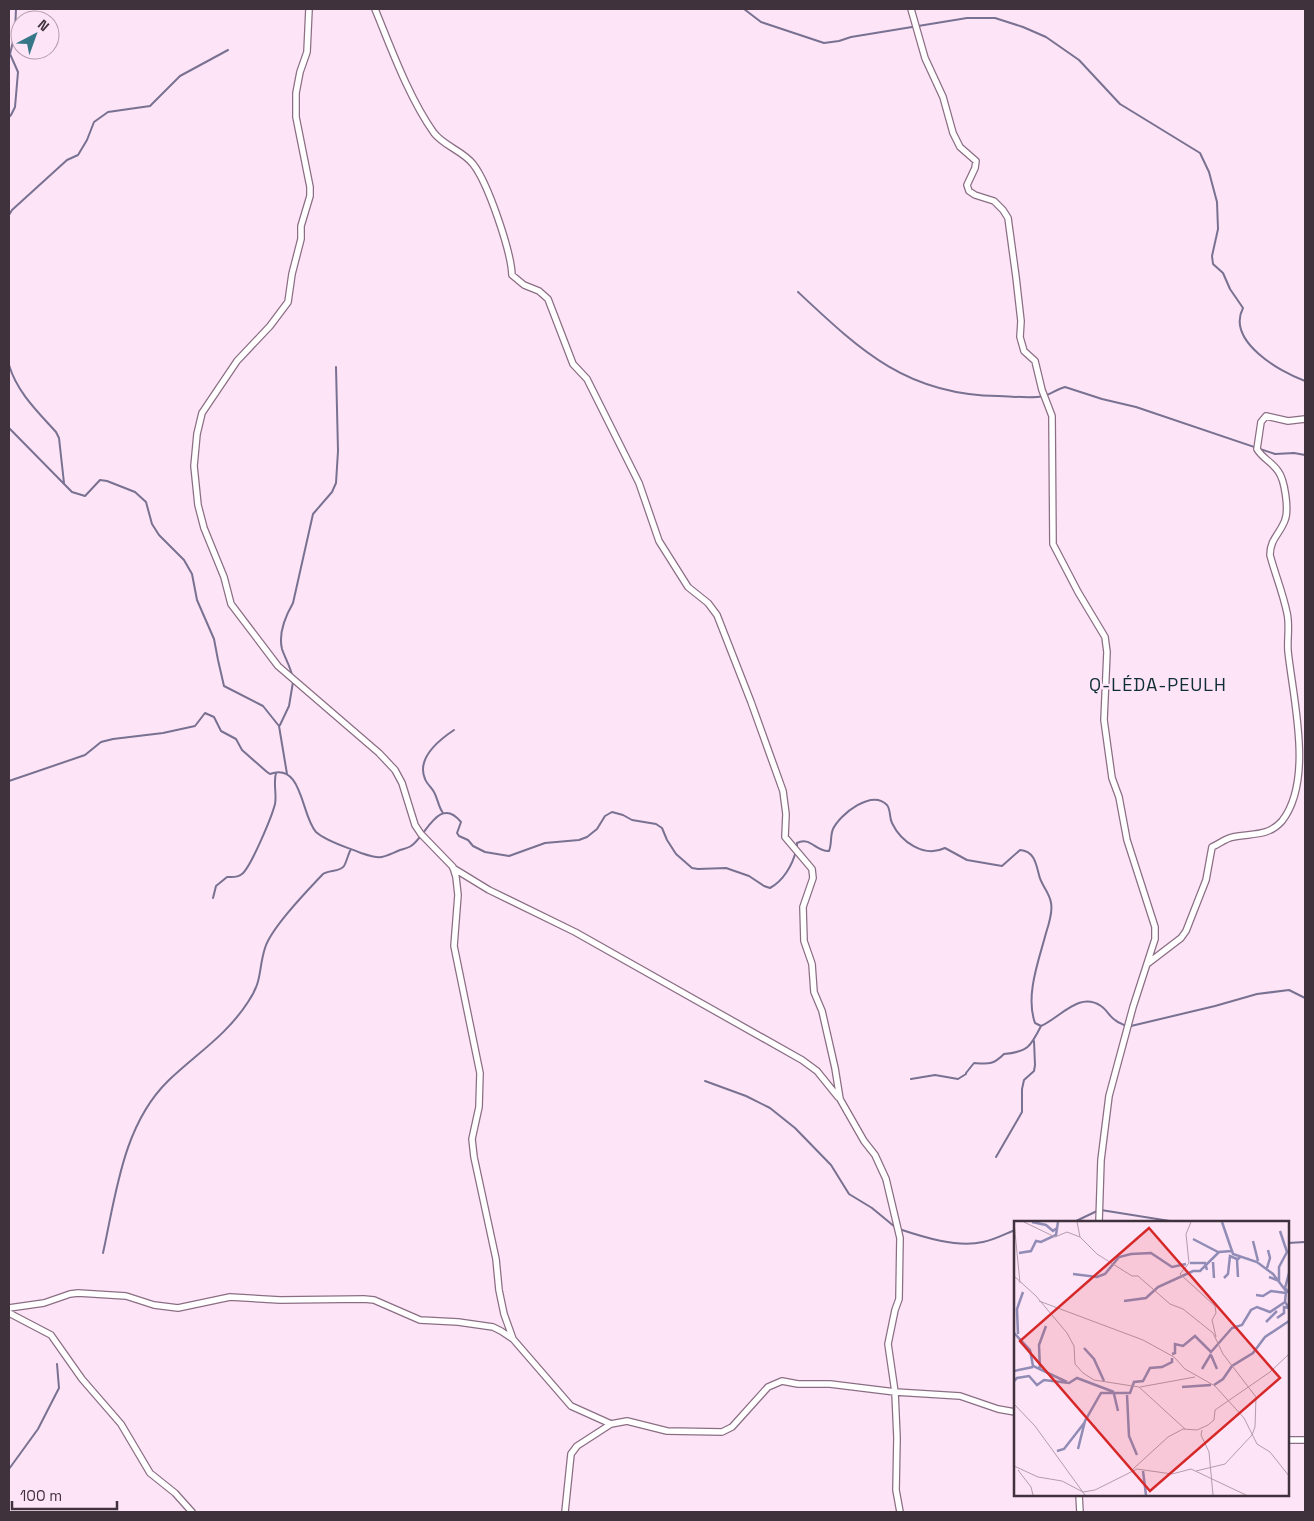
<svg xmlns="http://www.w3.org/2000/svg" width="1314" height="1521" font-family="'Space Grotesk',sans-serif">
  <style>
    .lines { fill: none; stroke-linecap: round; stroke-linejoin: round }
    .stream { stroke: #787191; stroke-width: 2 }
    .minor-casing { stroke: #8b6e84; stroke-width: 8 }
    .minor { stroke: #fff; stroke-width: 5.5 }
    .labels { text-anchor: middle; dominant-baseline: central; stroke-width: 4.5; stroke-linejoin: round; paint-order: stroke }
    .quarter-label { font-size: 18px; letter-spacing: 1px; fill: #0f2e37; stroke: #fee4f7 }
    .inset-river { fill: none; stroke: #908cb6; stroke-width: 2.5 }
    .inset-road { fill: none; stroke: #b29dac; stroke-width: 1 }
    .view { fill: #d62828; fill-opacity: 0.15; stroke: #d62828; stroke-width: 2.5 }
    .inset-edge { fill: none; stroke: #3f323c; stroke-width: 2.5 }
  </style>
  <rect width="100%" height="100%" fill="#fee4f7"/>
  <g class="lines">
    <path class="stream" d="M 744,9 L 761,22 L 824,43 L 839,41 L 851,37 L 967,18 L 995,18 L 1023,27 L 1046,37 L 1079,60 L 1120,104 L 1200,153 L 1209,172 L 1217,202 L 1218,229 L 1212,256 L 1213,264 L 1223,273 L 1230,289 L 1243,308 C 1226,341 1280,372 1305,381
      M 9,117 L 11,115 L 15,107 L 18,72 L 10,54 L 15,33 L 16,9
      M 9,215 L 12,210 L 67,160 L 78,155 L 87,140 L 94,122 L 108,112 L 150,106 L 180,76 L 228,50
      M 798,292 C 861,351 907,395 998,396 C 1012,396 1030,399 1044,396 C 1050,394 1058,389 1065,387 L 1102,399 L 1136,407 L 1275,454 L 1294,453 L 1305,455
      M 9,365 C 17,392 37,411 56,432 L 59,438 L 64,483
      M 9,428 L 72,492 L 85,496 L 100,480 L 107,481 L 135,492 L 146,502 L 152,524 L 159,535 L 184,560 L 192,574 L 197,600 L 214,639 L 218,660 L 224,686 L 263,706 L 279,726 L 287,774
      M 292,675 C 290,666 285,658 282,649 C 278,633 285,617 293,603 L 313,514 L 332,492 L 336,483 L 338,451 L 336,367
      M 280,725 L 289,706 L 293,682
      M 9,781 L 85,755 L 101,742 L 113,739 L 163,733 L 195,726 L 205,713 L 214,717 L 221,731 L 236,739 L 242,750 L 267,772 L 270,774 C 303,762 301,816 316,832 C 327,842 347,847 361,853 C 382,860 381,858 400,850 C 403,849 408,848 411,846 C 426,836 439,795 461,822 L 457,833 L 459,836 L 468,840 L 473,846 L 485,852 L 509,856 L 545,843 L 579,840 L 587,837 L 597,829 L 605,816 L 612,812 L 623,815 L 632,820 L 656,824 L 662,828 L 667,840 L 676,854 L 692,868 L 698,869 L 726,868 L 749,876 L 764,886 L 770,888 C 783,881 792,866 796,851
      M 443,813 C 438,806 438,799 434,792 C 432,788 427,784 425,779 C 416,758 439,740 454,730
      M 797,847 L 797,843 C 810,836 816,852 829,851 C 832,844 830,836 833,829 C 840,814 872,789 887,805 C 891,810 889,817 892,823 C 901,842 924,858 945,848 L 967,860 L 1002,866 L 1020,850 C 1034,851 1036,863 1039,875 C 1041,885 1050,893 1051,903 C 1053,912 1049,924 1046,933 C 1039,960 1025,995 1035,1023 L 1041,1026 C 1060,1018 1079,991 1101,1006 C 1107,1010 1110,1017 1115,1020 C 1118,1023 1123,1024 1126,1026
      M 213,898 L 216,886 L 227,877 C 233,877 237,878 242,874 C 251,867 272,816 275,804 C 277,794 273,783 276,773
      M 1131,1026 L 1215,1006 L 1257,994 L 1289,990 L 1305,998
      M 911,1079 L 935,1075 L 958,1079 L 966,1074 L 966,1073 L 974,1063 C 989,1064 993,1065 1004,1054 C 1028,1052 1031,1046 1041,1026
      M 705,1081 L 746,1096 L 770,1108 L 795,1128 L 831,1165 L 849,1194 L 872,1208 L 895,1227
      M 996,1157 L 1022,1112 L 1022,1089 L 1024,1080 L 1034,1071 L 1035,1065 L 1034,1041
      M 1101,1210 L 1176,1222
      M 1067,1222 L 1074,1222 L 1097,1211
      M 899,1229 C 923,1237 957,1248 983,1242 C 994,1240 1005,1234 1015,1230
      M 1288,1243 L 1305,1242
      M 103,1253 C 116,1194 123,1125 168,1081 C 196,1054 226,1036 248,1002 C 263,980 258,970 265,948 C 271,928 308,890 323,874 C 329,870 340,872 344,866 C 347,861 348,854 351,849
      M 9,1469 L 38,1429 L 59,1388 L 57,1364"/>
    <defs>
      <path id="minor" d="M 309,9 L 307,52 L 300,72 L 296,93 L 296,117 L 310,187 L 310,196 L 301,226 L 301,239 L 292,274 L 288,302 L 270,326 L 237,361 L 202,413 L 197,434 L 194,466 L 198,505 L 204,528 L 224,577 L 231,604 L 278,666 L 379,753 L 395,770 L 402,783 L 415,825 L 421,834 L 453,867 L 456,877 L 458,895 L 454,946 L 480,1073 L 479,1107 L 472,1139 L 474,1157 L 496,1259 L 499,1290 L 504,1314 L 513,1339
        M 375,9 C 391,48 409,98 434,133 C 444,146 463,151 473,164 C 488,183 511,251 512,275 L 524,285 L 539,291 L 548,299 L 573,364 L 587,379 L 639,483 L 659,541 L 688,587 L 708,603 L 717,615 L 751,702 L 783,791 L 786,814 L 785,837 L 812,869 L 813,878 L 803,907 L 804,941 L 812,964 L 814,992 L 822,1011 L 835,1068 L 840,1099 L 864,1141 L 875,1155 L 886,1179 L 900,1238 L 899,1299 L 895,1310 L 888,1344 L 895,1392 L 897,1438 L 896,1490 L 900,1512
        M 911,9 L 925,58 L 943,97 L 953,133 L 960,147 L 976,161 L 975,168 L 967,185 L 969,191 L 975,195 L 994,201 L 1003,210 L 1008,218 L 1016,277 L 1021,321 L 1020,337 L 1024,351 L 1035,361 L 1042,390 L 1052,416 L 1053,544 L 1078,592 L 1105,637 L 1107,652 L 1104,720 L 1112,778 L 1119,797 L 1127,840 L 1155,927 L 1155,939 L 1133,1007 L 1109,1096 L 1101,1160 L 1099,1222
        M 453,868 L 489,890 L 575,932 L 802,1060 L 817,1071 L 838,1097
        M 1147,964 L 1181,938 L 1186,931 L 1206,880 L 1212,847 C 1219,844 1226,838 1233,837 C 1251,833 1268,837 1282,821 C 1314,780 1293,699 1288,651 C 1287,639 1290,625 1287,613 C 1283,593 1275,574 1270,555 C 1270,539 1280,534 1285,520 C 1289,510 1285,480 1278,471 C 1272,462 1262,458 1257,449 L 1261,422 L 1266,416 L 1288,421 L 1305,419
        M 9,1308 L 44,1303 L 70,1294 L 78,1293 L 126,1296 L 154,1305 L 178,1308 L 230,1297 L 280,1300 L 364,1299 L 374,1300 L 420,1320 L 458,1322 L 493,1327 L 501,1331 L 513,1339 L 571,1406 L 611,1424 L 627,1421 L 667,1431 L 722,1432 L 732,1427 L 768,1387 L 782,1381 L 798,1384 L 830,1384 L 895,1392 L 960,1396 L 998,1409 L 1015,1412
        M 9,1313 L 51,1335 L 82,1379 L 121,1424 L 150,1473 L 175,1493 L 192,1512
        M 1288,1440 L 1305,1440
        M 1079,1495 L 1080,1512
        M 565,1512 L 571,1454 L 577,1446 L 611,1424"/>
    </defs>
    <use href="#minor" class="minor-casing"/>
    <use href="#minor" class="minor"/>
  </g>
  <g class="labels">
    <g class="quarter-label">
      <text x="1158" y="684">Q-LÉDA-PEULH</text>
    </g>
  </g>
  <g transform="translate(1014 1221)">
    <rect width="275" height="275" fill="#fee4f7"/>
    <path class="inset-river" d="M 18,1 L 32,4 L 39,10 L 43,7M 208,1 L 219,33 L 243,41 L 259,53 L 272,70 L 271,81 L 275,87M 179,18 L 204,31M 239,20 L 244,40M 5,32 L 17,30 L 22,20 L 27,21 L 42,14 L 44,1M 199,41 L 200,57M 176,42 L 191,42 L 193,49M 253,47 L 256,37 L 254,29M 275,52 L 271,67 L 275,72M 59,53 L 83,56 L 91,53 L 105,36 L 117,33 L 137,32 L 158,46 L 172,43M 224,56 L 223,39 L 226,36M 255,56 L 265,60 L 265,46 L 273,31 L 266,10M 210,57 L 214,53 L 216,35 L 223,38M 242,74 L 249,75 L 257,70 L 272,72M 110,80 L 132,77 L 144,66 L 179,50 L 186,50 L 205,31 L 218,30M 263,97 L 270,92 L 270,86 L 275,87M 252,101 L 263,90M 0,112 L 16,129 L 19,145 L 53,161M 4,113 L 3,88 L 9,71M 70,127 L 80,138 L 90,160M 158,133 L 161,132 L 161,123 L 169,125 L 181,115 L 197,131 L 218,107 L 228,104 L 237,89 L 243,86 L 256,91 L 271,81M 197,134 L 203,148M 188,148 L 197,133M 26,149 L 25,124 L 32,105M 0,150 L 19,146M 0,160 L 3,157 L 15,155 L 23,164 L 30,159 L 55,162 L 63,157 L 100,171M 200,164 L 209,158 L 218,145 L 239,132 L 251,116 L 275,100M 168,166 L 197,164M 100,173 L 104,190M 113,174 L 115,215 L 123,234M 64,228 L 71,200 L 87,172 L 116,172 L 120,161 L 129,160 L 136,147 L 148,146 L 158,141 L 158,137M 43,230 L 50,228 L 71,201M 129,250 L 132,274"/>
    <path class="inset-road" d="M 0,1 L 6,62M 10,1 L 41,16 L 53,11 L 66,16M 63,1 L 66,16 L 83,33 L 118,55 L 124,55 L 156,83 L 169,88 L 199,112 L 209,133 L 242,176 L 241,206 L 238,214 L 211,243 L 182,250M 177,1 L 172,13 L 175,42 L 166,53 L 201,85 L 202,92 L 198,99 L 202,116M 0,55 L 22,75 L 53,112 L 60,125 L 61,143 L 69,152 L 80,159 L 125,166 L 171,208M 25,80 L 129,119 L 160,136 L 171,148 L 201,165 L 230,197 L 243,223 L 256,231 L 275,255M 126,166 L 181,156M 0,183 L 21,205 L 71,274M 188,209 L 187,214 L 195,231 L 199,274M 0,245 L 24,256 L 48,260 L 69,271 L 81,269 L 123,248 L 158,253 L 177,248 L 232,274M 119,248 L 154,216 L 169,208 L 183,209 L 194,204 L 200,199 L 201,189 L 256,151 L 275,133M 4,249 L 17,266 L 19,274"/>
    <path class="view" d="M 135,7 L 266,157 L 136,270 L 6,120 Z"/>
    <rect width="275" height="275" class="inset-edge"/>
  </g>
  <rect width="1314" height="1521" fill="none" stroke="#3f323c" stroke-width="20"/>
  <g transform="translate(35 35) rotate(41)"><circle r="24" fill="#fee4f7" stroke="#b29dac"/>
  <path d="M0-4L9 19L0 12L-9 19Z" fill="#357688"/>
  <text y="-8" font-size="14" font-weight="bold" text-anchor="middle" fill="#3f323c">N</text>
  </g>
  <path d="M12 1501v8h105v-8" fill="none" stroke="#3f323c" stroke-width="2.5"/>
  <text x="20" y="1501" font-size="15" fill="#3f323c" stroke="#fee4f7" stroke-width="4" paint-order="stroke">100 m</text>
</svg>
